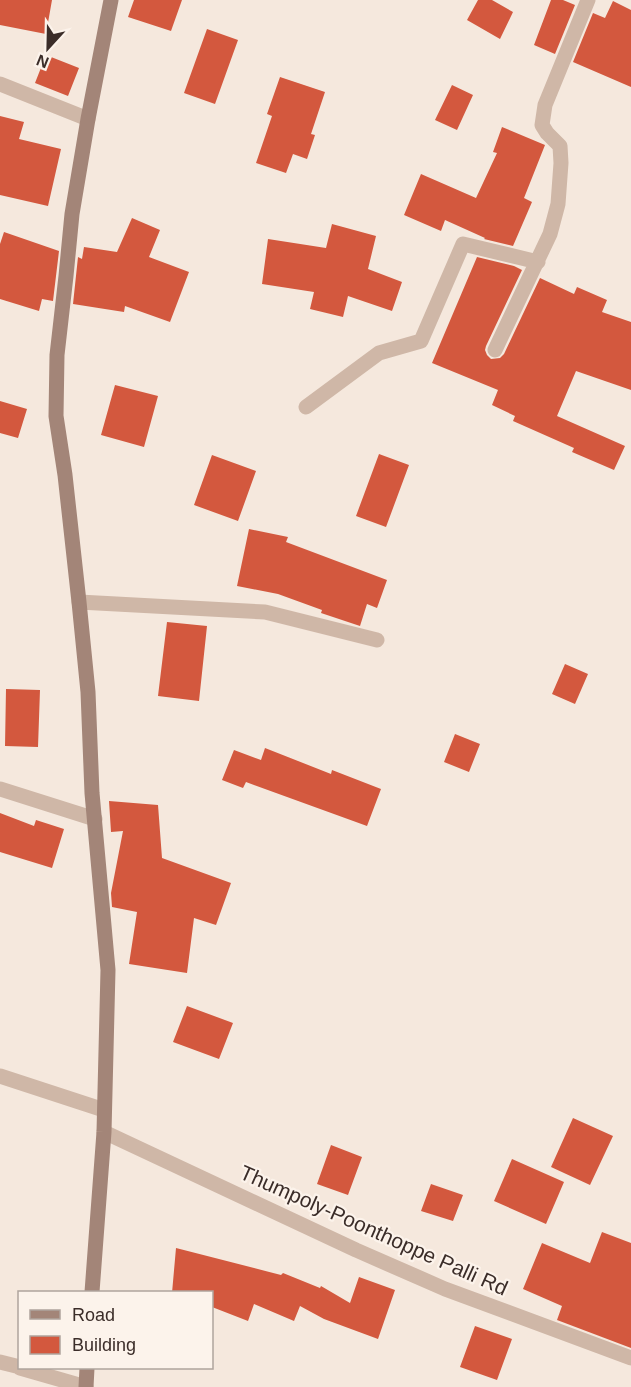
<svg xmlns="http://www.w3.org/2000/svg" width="631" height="1387" font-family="Helvetica,sans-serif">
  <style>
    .building { fill: #d3583e }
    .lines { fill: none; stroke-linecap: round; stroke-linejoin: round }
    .minor { stroke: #cfb7a7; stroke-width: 15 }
    .secondary { stroke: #a38578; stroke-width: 15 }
    .labels { text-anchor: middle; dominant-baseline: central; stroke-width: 4.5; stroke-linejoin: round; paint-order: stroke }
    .street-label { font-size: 21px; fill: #3b2d29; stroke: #fcf3eb }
  </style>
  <rect width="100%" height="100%" fill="#f5e8dd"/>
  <path class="building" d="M 0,0 L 52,0 L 46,34 L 0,25 Z
    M 134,0 L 182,0 L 171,31 L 128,17 Z
    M 478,0 L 492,0 L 513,12 L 500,39 L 467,20 Z
    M 551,0 L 563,0 L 575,5 L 555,54 L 534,45 Z
    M 613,1 L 631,10 L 631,87 L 573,62 L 593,13 L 605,18 Z
    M 207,29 L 238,40 L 215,104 L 184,93 Z
    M 46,55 L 79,68 L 68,96 L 35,83 Z
    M 280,77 L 325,92 L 311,134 L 315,135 L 307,159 L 293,154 L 286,173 L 256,163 L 272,116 L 267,114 Z
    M 452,85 L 473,95 L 457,130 L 435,120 Z
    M 0,116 L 24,122 L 19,139 L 61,149 L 48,206 L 0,195 Z
    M 502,127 L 545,145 L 524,198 L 532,202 L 513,246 L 484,239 L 485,238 L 445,220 L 441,231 L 404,215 L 421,174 L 476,198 L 497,153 L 493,152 Z
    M 132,218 L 160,230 L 149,257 L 189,272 L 170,322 L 125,306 L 124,312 L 73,304 L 78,257 L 82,259 L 84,247 L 117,252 Z
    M 332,224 L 376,236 L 368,269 L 402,282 L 392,311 L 348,296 L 343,317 L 310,309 L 314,292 L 262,284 L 268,239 L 326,248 Z
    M 4,232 L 59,251 L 53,301 L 42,299 L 39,311 L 0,299 L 0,244 Z
    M 477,257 L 514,266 L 522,270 L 486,346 L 485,350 L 487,355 L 491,359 L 500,358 L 504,354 L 540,278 L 574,294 L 577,287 L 607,300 L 602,312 L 631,322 L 631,390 L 576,371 L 557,416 L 625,446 L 614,470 L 572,452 L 574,448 L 513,421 L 515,416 L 492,405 L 498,390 L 432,363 Z
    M 115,385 L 158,396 L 144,447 L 101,435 Z
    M 0,401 L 27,409 L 18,438 L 0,433 Z
    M 379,454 L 409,465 L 386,527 L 356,516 Z
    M 212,455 L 256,471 L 238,521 L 194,505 Z
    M 249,529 L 288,537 L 286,542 L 387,580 L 377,608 L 367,604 L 360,626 L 321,613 L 322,610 L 278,594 L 237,586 Z
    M 167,622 L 207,626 L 199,701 L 158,696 Z
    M 565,664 L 588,674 L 575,704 L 552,694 Z
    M 6,689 L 40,690 L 38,747 L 5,746 Z
    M 455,734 L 480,744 L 469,772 L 444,762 Z
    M 265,748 L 331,774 L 332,770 L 381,789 L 367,826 L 246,782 L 243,788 L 222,780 L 234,750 L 261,760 Z
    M 109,801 L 158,805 L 162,858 L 231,883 L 216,925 L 194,918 L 187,973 L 129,964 L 137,912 L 112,907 L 111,893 L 123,831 L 111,832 Z
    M 0,813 L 34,826 L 36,820 L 64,829 L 52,868 L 0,852 Z
    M 187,1006 L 233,1023 L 219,1059 L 173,1042 Z
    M 573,1118 L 613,1136 L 590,1185 L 551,1167 Z
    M 331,1145 L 362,1157 L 348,1195 L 317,1184 Z
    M 512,1159 L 564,1182 L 546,1224 L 494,1201 Z
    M 431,1184 L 463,1195 L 453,1221 L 421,1211 Z
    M 602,1232 L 631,1243 L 631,1348 L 557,1320 L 562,1306 L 523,1289 L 542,1243 L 590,1263 Z
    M 176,1248 L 281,1275 L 283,1273 L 320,1288 L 321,1286 L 350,1303 L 359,1277 L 395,1290 L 378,1339 L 324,1319 L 300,1306 L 294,1321 L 254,1304 L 248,1321 L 212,1307 L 212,1293 L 172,1293 Z
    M 475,1326 L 512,1339 L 497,1380 L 460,1367 Z"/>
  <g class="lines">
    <path class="minor" d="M 0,84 L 88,119
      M 495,350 L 550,234 L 558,204 L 561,163 L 560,146 L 547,133 L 542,125 L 545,105 L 588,0
      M 306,407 L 379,353 L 421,341 L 463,244 L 538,262
      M 79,602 L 265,612 L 377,640
      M 0,789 L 95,819
      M 0,1076 L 104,1110
      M 104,1132 L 356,1250 L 445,1289 L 631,1358
      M 0,1362 L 20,1367
      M 20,1368 L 86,1387"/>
    <path class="secondary" d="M 92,1292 L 104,1132 L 108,970 L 92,793 L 88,692 L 79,602 L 65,475 L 56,416 L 57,355 L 66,276 L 72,214 L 88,119 L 111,0
      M 86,1387 L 87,1368"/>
  </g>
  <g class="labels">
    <g class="street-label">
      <text transform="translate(374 1230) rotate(24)">Thumpoly-Poonthoppe Palli Rd</text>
    </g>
  </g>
  <rect x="18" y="1291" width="195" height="78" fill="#fcf3eb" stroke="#afa49d" stroke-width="1.5"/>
  <rect x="30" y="1310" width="30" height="9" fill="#a38578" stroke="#afa49d" stroke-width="1.5"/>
  <text x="72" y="1321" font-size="18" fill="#3b2d29">Road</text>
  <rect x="30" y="1336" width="30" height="18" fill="#d3583e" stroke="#afa49d" stroke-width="1.5"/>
  <text x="72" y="1351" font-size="18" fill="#3b2d29">Building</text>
  <g transform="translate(48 48) rotate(202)" stroke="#fcf3eb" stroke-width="4.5" paint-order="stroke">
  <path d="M0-4.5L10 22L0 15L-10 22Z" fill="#3b2d29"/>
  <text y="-9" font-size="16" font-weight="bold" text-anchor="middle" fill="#3b2d29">N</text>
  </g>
</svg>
